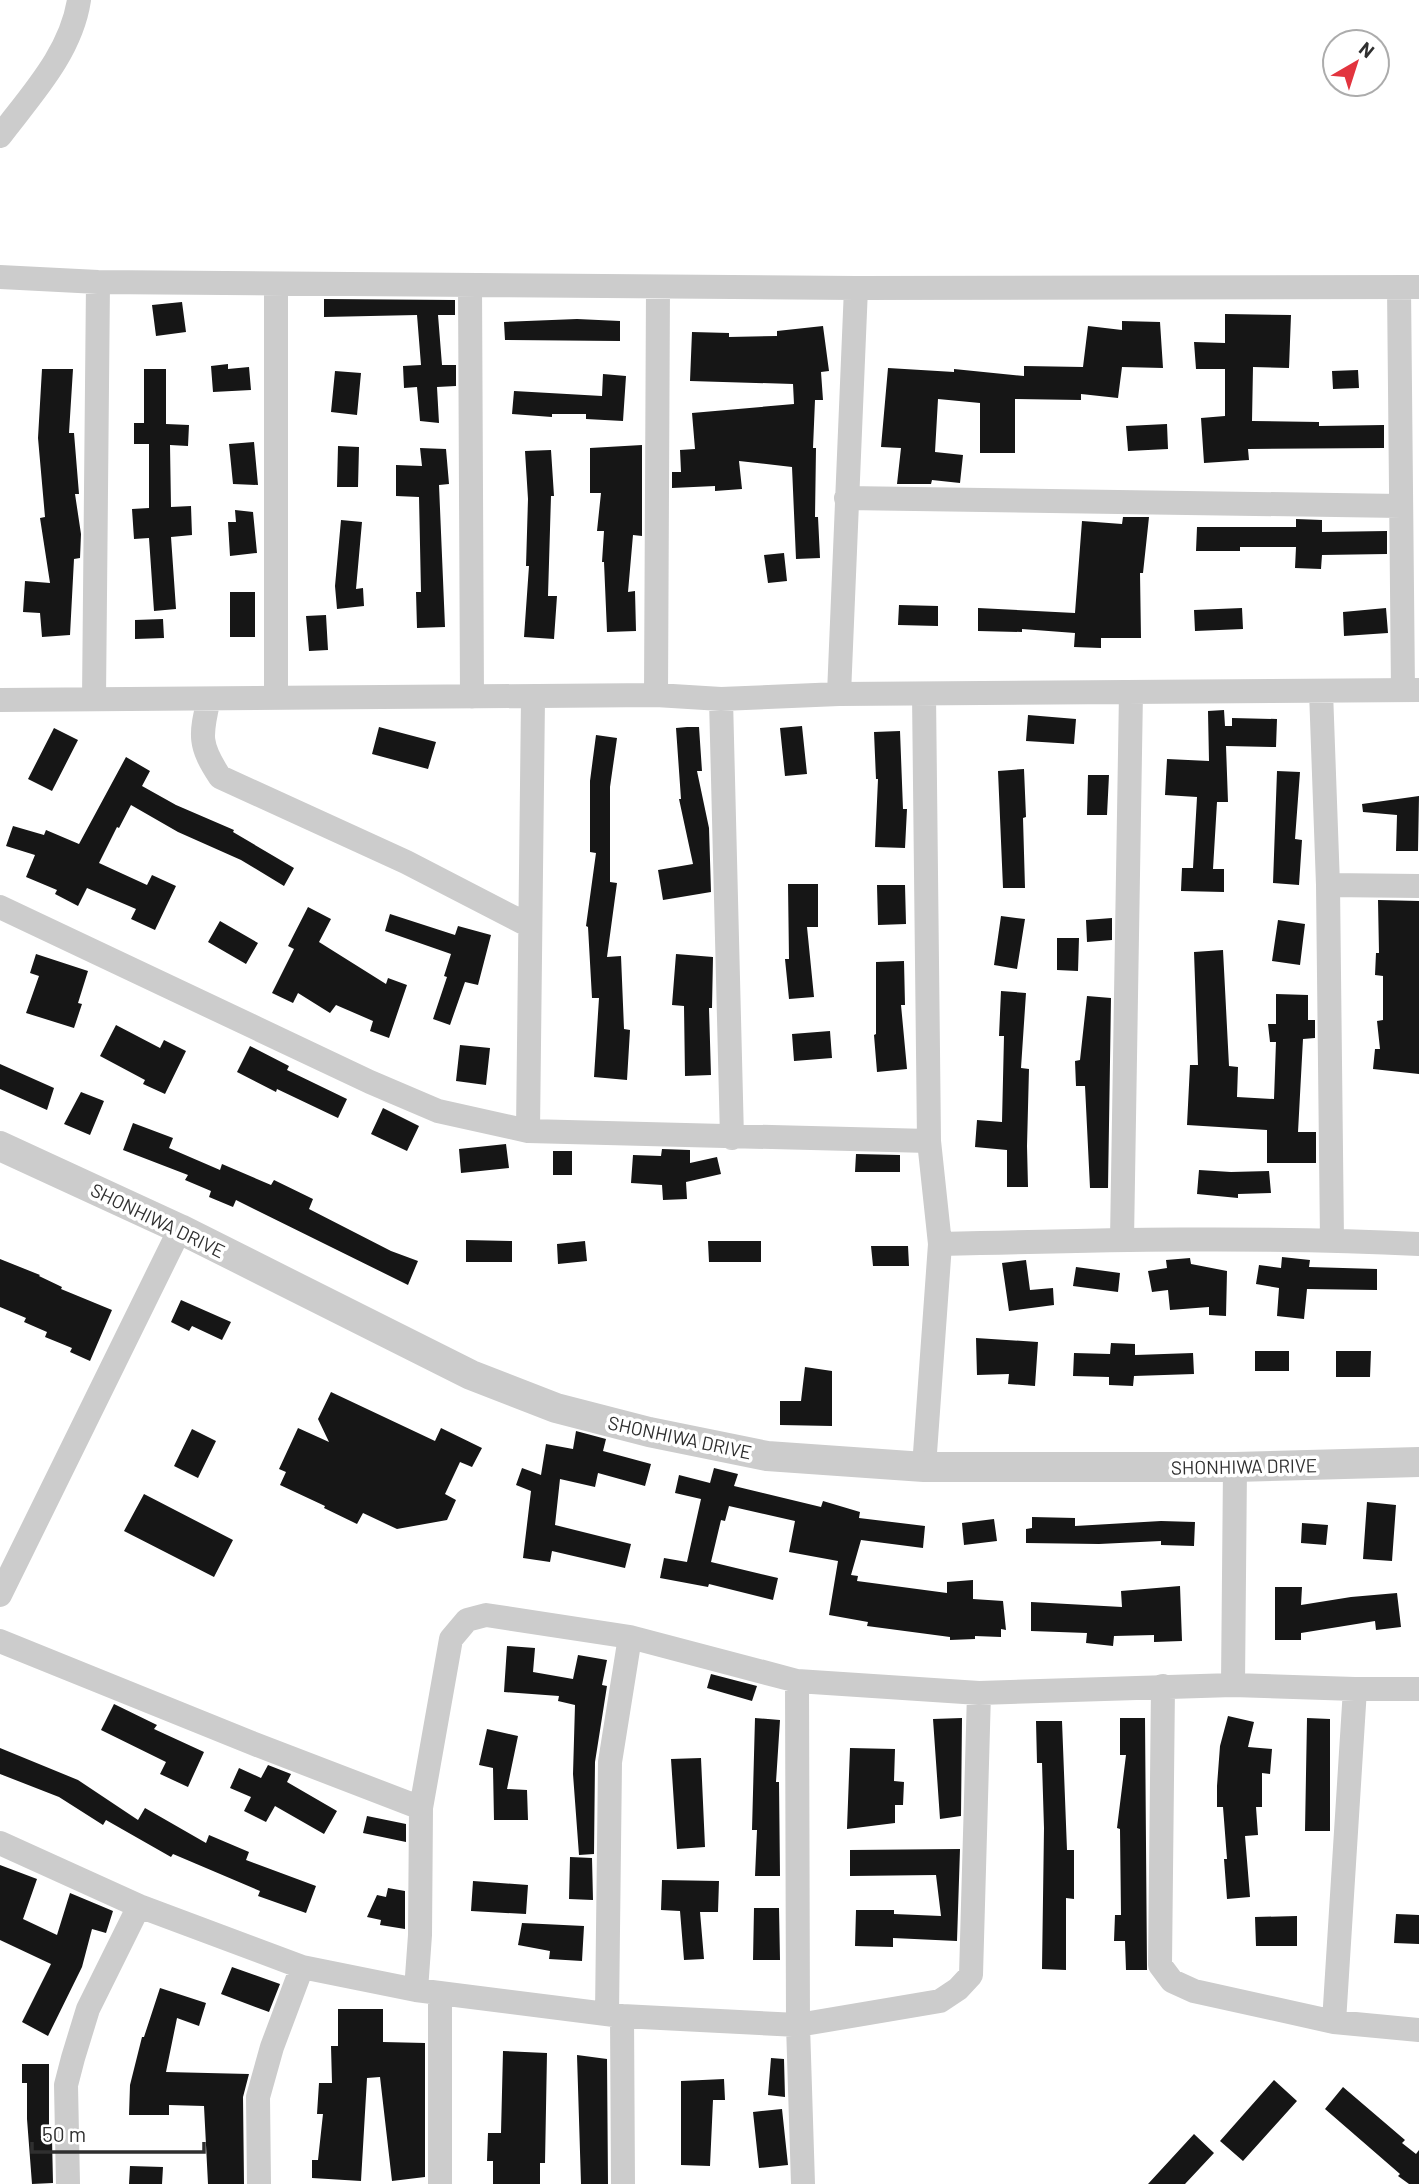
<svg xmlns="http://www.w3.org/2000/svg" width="1419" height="2184" font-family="Barlow,sans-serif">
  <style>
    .building { fill: #161616 }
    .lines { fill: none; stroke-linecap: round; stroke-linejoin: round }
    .minor { stroke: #ccc; stroke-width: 24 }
    .tertiary { stroke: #ccc; stroke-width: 30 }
    .labels { text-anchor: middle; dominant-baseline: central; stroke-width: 7; stroke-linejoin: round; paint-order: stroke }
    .street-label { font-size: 19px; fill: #2f2f2f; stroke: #fff }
  </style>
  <rect width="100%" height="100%" fill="#fff"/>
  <path class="building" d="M 324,299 L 455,300 L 455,315 L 438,315 L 442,365 L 456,365 L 456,386 L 437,387 L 439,423 L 420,421 L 417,387 L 404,388 L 403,366 L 421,365 L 417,315 L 324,317 Z
    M 182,302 L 186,332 L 156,336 L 152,305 Z
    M 1225,314 L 1291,315 L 1289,368 L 1253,367 L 1252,421 L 1319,422 L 1319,426 L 1384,425 L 1384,448 L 1248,449 L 1249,460 L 1204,463 L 1201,418 L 1225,416 L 1225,369 L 1196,369 L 1194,342 L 1225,343 Z
    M 577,319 L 620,321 L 620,341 L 505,340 L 504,322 Z
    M 1122,321 L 1160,322 L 1163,368 L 1122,367 L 1118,398 L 1081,394 L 1081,400 L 1015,399 L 1015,453 L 980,453 L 980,403 L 938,399 L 935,452 L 963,455 L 960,483 L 932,480 L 931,484 L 897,484 L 901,448 L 881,447 L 888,368 L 954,372 L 954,369 L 1024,376 L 1024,366 L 1083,367 L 1088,326 L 1122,330 Z
    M 823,326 L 829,371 L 821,372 L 823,400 L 815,400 L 813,448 L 816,448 L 815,517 L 818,517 L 820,558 L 796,559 L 792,467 L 739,461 L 742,489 L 715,491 L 715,486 L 672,488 L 672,472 L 681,472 L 680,450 L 695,449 L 692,413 L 794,404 L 793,384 L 690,381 L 692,332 L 729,333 L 729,337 L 777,336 L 777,331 Z
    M 228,364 L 228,369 L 249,367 L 251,390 L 213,392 L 211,366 Z
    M 42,369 L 73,369 L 69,433 L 74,433 L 79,494 L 75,494 L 81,534 L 80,558 L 74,559 L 70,635 L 42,637 L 40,613 L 23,612 L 25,581 L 50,583 L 40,518 L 45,517 L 38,438 Z
    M 144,369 L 166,369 L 166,424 L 189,425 L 188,446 L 170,445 L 171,507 L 191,506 L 192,535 L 171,537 L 176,609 L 154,611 L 149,538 L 134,539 L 132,509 L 149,508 L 149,444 L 134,444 L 134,423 L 144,423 Z
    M 1358,370 L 1359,388 L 1333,389 L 1332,371 Z
    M 335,371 L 361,373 L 357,415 L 331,412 Z
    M 603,374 L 626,376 L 623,421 L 586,419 L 586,414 L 552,414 L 552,417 L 512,414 L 514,391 L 602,396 Z
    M 1167,424 L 1168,449 L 1128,451 L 1126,426 Z
    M 254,442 L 258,485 L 233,484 L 229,444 Z
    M 642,445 L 642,536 L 633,535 L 628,592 L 635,591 L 636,631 L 607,632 L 604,562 L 602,562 L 604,531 L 597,531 L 601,493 L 590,493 L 590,448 Z
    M 338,446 L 359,447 L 358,487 L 337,487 Z
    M 420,448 L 446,449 L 449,484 L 439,485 L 445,627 L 417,628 L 416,592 L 421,592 L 419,497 L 396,496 L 396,465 L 422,466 Z
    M 551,450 L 554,496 L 551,496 L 548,596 L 557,596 L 554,639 L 524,637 L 529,566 L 526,566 L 528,499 L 525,451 Z
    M 235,510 L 253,512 L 257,553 L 230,556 L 228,522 L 236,522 Z
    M 1123,517 L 1149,517 L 1143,573 L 1140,573 L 1141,638 L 1101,638 L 1101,648 L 1074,647 L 1075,633 L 1022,629 L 1022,632 L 978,631 L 978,608 L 1075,613 L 1082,521 L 1122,524 Z
    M 1296,519 L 1322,520 L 1322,532 L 1387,531 L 1387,554 L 1322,555 L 1321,569 L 1295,568 L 1296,547 L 1240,547 L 1240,551 L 1196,551 L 1197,527 L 1296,527 Z
    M 341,520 L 362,522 L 356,589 L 363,588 L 364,606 L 337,609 L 335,586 Z
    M 784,553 L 787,581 L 768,583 L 764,555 Z
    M 230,592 L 255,592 L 255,637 L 230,637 Z
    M 899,605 L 938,606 L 938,626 L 898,625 Z
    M 1242,608 L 1243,629 L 1195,631 L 1194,610 Z
    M 1386,608 L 1388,633 L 1344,636 L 1343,612 Z
    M 326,615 L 328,650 L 309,651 L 306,616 Z
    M 163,619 L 164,638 L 135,639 L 135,620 Z
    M 1224,710 L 1225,726 L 1232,726 L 1232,718 L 1277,719 L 1276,747 L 1226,746 L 1228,802 L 1217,802 L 1213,869 L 1224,869 L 1224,892 L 1181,891 L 1182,868 L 1193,868 L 1197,797 L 1165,795 L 1167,759 L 1209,761 L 1208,711 Z
    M 1028,715 L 1076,719 L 1074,744 L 1026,741 Z
    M 802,726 L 807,774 L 785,776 L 780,728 Z
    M 379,727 L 436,742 L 428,769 L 372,754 Z
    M 687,727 L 699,727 L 702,771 L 697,771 L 709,828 L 711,892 L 663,900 L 658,870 L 693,864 L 679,799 L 681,799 L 676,728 Z
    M 54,728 L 78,740 L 52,791 L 28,779 Z
    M 900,731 L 903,809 L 907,809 L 905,848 L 875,847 L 878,779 L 876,779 L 874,732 Z
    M 596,735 L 617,738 L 610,787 L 610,882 L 617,883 L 607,957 L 621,956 L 624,1029 L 630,1030 L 627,1080 L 594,1077 L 599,998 L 592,998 L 588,927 L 586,926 L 596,853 L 590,852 L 590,781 Z
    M 126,757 L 150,771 L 142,786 L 176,805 L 234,830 L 233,832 L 294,868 L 284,886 L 241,860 L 178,832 L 131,805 L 119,828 L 117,827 L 99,863 L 147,885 L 152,875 L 176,886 L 155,930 L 131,919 L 136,909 L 87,888 L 78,906 L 55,894 L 57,890 L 26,877 L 35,855 L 6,846 L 13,826 L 44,835 L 46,830 L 79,844 Z
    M 1024,769 L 1026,817 L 1023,818 L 1025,888 L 1003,888 L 998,771 Z
    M 1277,771 L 1300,772 L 1295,839 L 1302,840 L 1299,885 L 1273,883 Z
    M 1088,775 L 1109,775 L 1107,815 L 1087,815 Z
    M 1419,796 L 1418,851 L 1396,851 L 1397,815 L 1363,812 L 1362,804 Z
    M 788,884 L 818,884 L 818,927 L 807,927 L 814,997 L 789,999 L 785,959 L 789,959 Z
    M 877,885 L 905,885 L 906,924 L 878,925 Z
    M 1378,900 L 1419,901 L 1419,1074 L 1373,1069 L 1375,1049 L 1380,1049 L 1377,1021 L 1383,1020 L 1383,976 L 1375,975 L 1376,953 L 1379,953 Z
    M 308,907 L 331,919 L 319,942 L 386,984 L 388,978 L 407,985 L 389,1038 L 370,1031 L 373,1021 L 336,1005 L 330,1013 L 298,993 L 293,1003 L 272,993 L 294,949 L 288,946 Z
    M 390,914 L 455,935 L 458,926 L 491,935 L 478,985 L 465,982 L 450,1025 L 433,1019 L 447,977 L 444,976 L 451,954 L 385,931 Z
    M 1001,916 L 1025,919 L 1017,969 L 994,965 Z
    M 1112,918 L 1112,940 L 1087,942 L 1086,920 Z
    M 1278,920 L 1305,924 L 1300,965 L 1272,961 Z
    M 220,921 L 258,943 L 246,964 L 208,942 Z
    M 1057,938 L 1079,938 L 1078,971 L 1057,970 Z
    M 1223,950 L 1229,1066 L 1238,1067 L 1237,1097 L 1274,1099 L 1276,1042 L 1270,1042 L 1268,1024 L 1276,1024 L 1276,994 L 1308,995 L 1308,1020 L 1315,1020 L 1315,1038 L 1303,1039 L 1298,1132 L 1316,1132 L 1316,1163 L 1267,1163 L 1267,1130 L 1187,1125 L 1190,1065 L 1198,1065 L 1194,952 Z
    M 36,954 L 88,971 L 78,1003 L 82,1004 L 74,1028 L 26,1013 L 39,976 L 30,973 Z
    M 676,954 L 713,957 L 712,1008 L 709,1008 L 711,1075 L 685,1076 L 684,1006 L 672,1005 Z
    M 904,961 L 905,1005 L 901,1005 L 907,1069 L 877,1072 L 874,1035 L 876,1034 L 876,962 Z
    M 1001,991 L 1026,993 L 1021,1068 L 1029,1069 L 1027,1146 L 1028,1187 L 1007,1187 L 1007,1150 L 975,1147 L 977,1120 L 1002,1122 L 1004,1036 L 999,1036 Z
    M 1087,996 L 1111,998 L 1108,1188 L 1090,1188 L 1085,1086 L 1076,1086 L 1075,1061 L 1080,1060 Z
    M 116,1025 L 160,1048 L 164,1040 L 186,1051 L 165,1094 L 143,1084 L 145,1080 L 100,1056 Z
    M 830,1031 L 832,1058 L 794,1061 L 792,1034 Z
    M 460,1045 L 490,1048 L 486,1085 L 456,1081 Z
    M 250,1046 L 289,1066 L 287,1070 L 347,1099 L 338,1118 L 277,1089 L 276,1092 L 237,1072 Z
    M 0,1064 L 54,1088 L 47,1110 L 0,1089 Z
    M 81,1092 L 104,1101 L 90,1135 L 64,1124 Z
    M 383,1108 L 419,1126 L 407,1151 L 371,1134 Z
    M 133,1123 L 173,1138 L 169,1148 L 220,1170 L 222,1164 L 271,1185 L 274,1180 L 313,1199 L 309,1209 L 391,1251 L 418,1261 L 408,1285 L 236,1200 L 233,1207 L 209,1197 L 211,1191 L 185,1180 L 188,1175 L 123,1150 Z
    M 506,1144 L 509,1168 L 461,1173 L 459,1149 Z
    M 662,1149 L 690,1150 L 690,1163 L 717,1157 L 721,1174 L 686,1182 L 687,1199 L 663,1200 L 662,1185 L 631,1183 L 633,1155 L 661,1156 Z
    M 553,1151 L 572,1151 L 572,1175 L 553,1175 Z
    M 856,1154 L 900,1155 L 900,1172 L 855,1172 Z
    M 1199,1170 L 1231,1172 L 1269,1171 L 1271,1193 L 1238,1194 L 1238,1198 L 1197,1194 Z
    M 466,1240 L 512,1241 L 512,1262 L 466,1262 Z
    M 585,1241 L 587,1261 L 558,1264 L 557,1244 Z
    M 708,1241 L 761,1241 L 761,1262 L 709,1262 Z
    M 871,1246 L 908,1246 L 909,1266 L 873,1266 Z
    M 1282,1257 L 1310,1260 L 1309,1267 L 1377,1269 L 1377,1290 L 1307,1289 L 1304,1319 L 1277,1316 L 1279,1288 L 1256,1284 L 1259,1265 L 1281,1268 Z
    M 1190,1258 L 1191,1264 L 1227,1271 L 1226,1316 L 1209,1315 L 1209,1307 L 1170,1310 L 1168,1290 L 1152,1292 L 1148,1271 L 1167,1268 L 1166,1260 Z
    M 0,1259 L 40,1275 L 39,1276 L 62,1287 L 61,1289 L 112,1310 L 90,1361 L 70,1352 L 72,1348 L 45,1337 L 47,1332 L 24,1322 L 26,1318 L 0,1307 Z
    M 1026,1260 L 1030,1290 L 1053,1288 L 1054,1305 L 1009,1311 L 1002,1263 Z
    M 1076,1267 L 1120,1273 L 1118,1292 L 1073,1286 Z
    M 181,1300 L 231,1322 L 222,1340 L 192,1326 L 189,1331 L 171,1322 Z
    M 976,1338 L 1038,1342 L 1035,1386 L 1008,1384 L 1009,1374 L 977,1375 Z
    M 1111,1343 L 1135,1344 L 1135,1355 L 1193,1353 L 1194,1374 L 1134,1376 L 1133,1386 L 1109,1385 L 1109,1377 L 1073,1376 L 1074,1353 L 1110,1354 Z
    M 1255,1351 L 1289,1351 L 1289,1371 L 1255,1371 Z
    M 1336,1351 L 1371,1351 L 1370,1377 L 1336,1377 Z
    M 805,1367 L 832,1371 L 832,1426 L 780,1425 L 780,1401 L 801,1401 Z
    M 331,1392 L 435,1441 L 441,1428 L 482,1448 L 472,1467 L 460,1462 L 445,1494 L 456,1500 L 447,1520 L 397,1529 L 363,1513 L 357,1524 L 324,1508 L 325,1506 L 280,1485 L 286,1472 L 279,1469 L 298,1428 L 329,1442 L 318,1419 Z
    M 192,1429 L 216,1441 L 198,1478 L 174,1466 Z
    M 576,1431 L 606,1439 L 603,1451 L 651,1464 L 645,1486 L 598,1473 L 595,1487 L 560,1479 L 555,1525 L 631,1544 L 625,1568 L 552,1551 L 550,1562 L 523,1558 L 531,1491 L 516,1485 L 522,1468 L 541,1475 L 546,1444 L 573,1449 Z
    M 714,1468 L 738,1474 L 734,1486 L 821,1507 L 823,1501 L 860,1512 L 859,1518 L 925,1526 L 923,1548 L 861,1540 L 851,1575 L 858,1576 L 857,1581 L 947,1593 L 947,1582 L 973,1580 L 973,1599 L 1003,1601 L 1006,1630 L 1001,1629 L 1001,1637 L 975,1636 L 975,1639 L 950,1640 L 950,1637 L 867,1626 L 868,1622 L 829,1615 L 838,1561 L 789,1552 L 795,1521 L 729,1506 L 725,1521 L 721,1520 L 711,1562 L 778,1578 L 773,1600 L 709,1584 L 708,1587 L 660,1578 L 664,1558 L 687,1562 L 701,1499 L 675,1493 L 679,1475 L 710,1483 Z
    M 144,1494 L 233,1540 L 214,1577 L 124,1531 Z
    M 1367,1502 L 1396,1505 L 1392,1561 L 1363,1559 Z
    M 1032,1517 L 1075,1518 L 1075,1526 L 1161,1521 L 1195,1522 L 1194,1546 L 1161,1545 L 1161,1541 L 1099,1544 L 1026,1543 L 1026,1529 L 1032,1528 Z
    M 994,1519 L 997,1541 L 964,1545 L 962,1523 Z
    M 1302,1523 L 1328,1525 L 1326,1545 L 1301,1543 Z
    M 1180,1586 L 1182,1641 L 1154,1642 L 1154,1635 L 1114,1636 L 1113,1646 L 1086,1643 L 1087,1633 L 1031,1631 L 1031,1602 L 1122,1607 L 1121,1591 Z
    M 1275,1587 L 1302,1587 L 1301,1605 L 1351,1597 L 1397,1593 L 1401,1627 L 1376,1630 L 1375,1621 L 1301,1633 L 1301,1640 L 1275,1640 Z
    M 507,1646 L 535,1648 L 533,1672 L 573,1679 L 578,1655 L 607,1660 L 602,1685 L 607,1686 L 595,1762 L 594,1854 L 579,1855 L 573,1774 L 575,1705 L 558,1701 L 559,1696 L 504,1692 Z
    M 711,1674 L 757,1686 L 752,1701 L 707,1688 Z
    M 114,1704 L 157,1725 L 154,1729 L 204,1752 L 188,1787 L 160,1774 L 166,1762 L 101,1730 Z
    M 1228,1716 L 1254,1722 L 1248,1747 L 1272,1749 L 1270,1774 L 1262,1773 L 1262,1807 L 1256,1807 L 1258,1835 L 1245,1836 L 1250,1897 L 1227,1899 L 1224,1859 L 1227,1859 L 1223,1807 L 1217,1807 L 1217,1786 L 1220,1746 Z
    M 755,1718 L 780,1720 L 776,1782 L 779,1782 L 780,1876 L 755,1876 L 757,1830 L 752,1830 Z
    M 962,1718 L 961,1816 L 940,1819 L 933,1719 Z
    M 1120,1718 L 1145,1718 L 1147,1970 L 1126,1970 L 1125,1941 L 1114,1941 L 1115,1915 L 1121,1915 L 1120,1829 L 1117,1828 L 1126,1755 L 1120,1755 Z
    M 1307,1718 L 1330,1719 L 1330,1831 L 1305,1831 Z
    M 1036,1721 L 1062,1721 L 1067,1850 L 1074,1850 L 1074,1899 L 1066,1898 L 1066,1970 L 1042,1969 L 1044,1828 L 1042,1763 L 1037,1763 Z
    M 487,1729 L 518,1736 L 507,1789 L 527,1790 L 528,1820 L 494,1820 L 493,1768 L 479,1765 Z
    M 0,1748 L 78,1780 L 138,1820 L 145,1808 L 206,1843 L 209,1835 L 249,1852 L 246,1860 L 316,1886 L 306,1913 L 258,1896 L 260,1891 L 173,1854 L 171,1857 L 106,1820 L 103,1825 L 59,1797 L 0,1774 Z
    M 850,1748 L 895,1749 L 894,1781 L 904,1782 L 903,1805 L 895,1805 L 895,1823 L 847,1829 Z
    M 701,1758 L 705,1847 L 677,1849 L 671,1759 Z
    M 268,1765 L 291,1774 L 287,1782 L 337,1811 L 324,1834 L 275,1806 L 266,1822 L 244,1811 L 251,1797 L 230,1788 L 239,1768 L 261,1778 Z
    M 367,1816 L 406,1824 L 406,1842 L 363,1833 Z
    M 960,1849 L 957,1941 L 893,1938 L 893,1947 L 855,1946 L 856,1910 L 894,1910 L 894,1914 L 941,1916 L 936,1875 L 850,1876 L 850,1850 Z
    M 570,1857 L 592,1858 L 593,1900 L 569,1899 Z
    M 0,1865 L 37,1879 L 23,1919 L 57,1935 L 70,1893 L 113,1911 L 106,1933 L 92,1929 L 82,1967 L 48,2036 L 22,2022 L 51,1964 L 0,1940 Z
    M 662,1880 L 719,1881 L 718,1912 L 700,1912 L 704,1959 L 684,1960 L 680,1911 L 661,1910 Z
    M 473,1881 L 528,1885 L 526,1914 L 471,1911 Z
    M 388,1888 L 405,1891 L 405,1929 L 380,1925 L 381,1920 L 367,1917 L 377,1895 L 386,1897 Z
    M 754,1908 L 779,1908 L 780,1960 L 753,1960 Z
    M 1396,1914 L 1419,1915 L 1419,1944 L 1394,1943 Z
    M 1297,1916 L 1297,1946 L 1256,1946 L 1255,1917 Z
    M 522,1923 L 584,1926 L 582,1961 L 549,1959 L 550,1951 L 518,1945 Z
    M 232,1967 L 280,1984 L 269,2012 L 221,1994 Z
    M 160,1988 L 206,2003 L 199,2026 L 177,2018 L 166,2072 L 249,2074 L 243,2097 L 244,2184 L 208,2184 L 204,2106 L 169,2105 L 169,2115 L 129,2115 L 130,2085 L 142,2037 L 144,2037 Z
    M 338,2009 L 383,2009 L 383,2042 L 425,2043 L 425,2177 L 392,2181 L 380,2077 L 367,2078 L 361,2181 L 312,2178 L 312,2160 L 318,2160 L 323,2114 L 317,2114 L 319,2083 L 332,2083 L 331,2046 L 338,2046 Z
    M 503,2051 L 547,2053 L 545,2163 L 540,2163 L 540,2184 L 493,2184 L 493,2161 L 487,2161 L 488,2133 L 501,2133 Z
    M 577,2055 L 607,2059 L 608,2184 L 581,2184 Z
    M 771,2058 L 784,2059 L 785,2097 L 768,2095 Z
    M 22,2064 L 49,2064 L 49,2137 L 52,2138 L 53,2183 L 32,2184 L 27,2119 L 27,2083 L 22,2083 Z
    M 724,2079 L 725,2100 L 713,2100 L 710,2166 L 681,2165 L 681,2081 Z
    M 1274,2080 L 1297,2101 L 1243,2161 L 1220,2141 Z
    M 1343,2087 L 1405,2140 L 1402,2143 L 1416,2154 L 1419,2150 L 1419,2184 L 1409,2184 L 1398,2176 L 1400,2174 L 1325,2109 Z
    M 782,2109 L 788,2165 L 759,2168 L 753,2112 Z
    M 1194,2134 L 1214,2153 L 1185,2184 L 1148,2184 Z
    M 130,2166 L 163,2167 L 162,2184 L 129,2184 Z"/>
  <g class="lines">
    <path class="minor" d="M 0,136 C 31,95 71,53 79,0
      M 0,277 L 98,282 L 856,288 L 1419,287
      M 276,284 L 276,698
      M 470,285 L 472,697
      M 1399,287 L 1403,690
      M 846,498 L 1401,506
      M 1321,691 L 1328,885 L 1332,1240
      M 839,694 L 856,288
      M 656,695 L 658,287
      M 94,699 L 98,282
      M 209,699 C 200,736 199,745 220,777 L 406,862 L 530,926
      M 721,699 L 732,1138
      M 0,700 L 656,695 L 721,699 L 839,694 L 1419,690
      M 1328,885 L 1419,886
      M 0,907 L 370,1082 L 438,1111 L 528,1131 L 929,1141
      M 528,1131 L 533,698
      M 1122,1240 L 1131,692
      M 940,1244 C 1100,1240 1260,1236 1419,1244
      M 924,1467 L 940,1244 L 929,1141 L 924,694
      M 0,1595 L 180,1229
      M 0,1641 L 252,1743 L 421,1808
      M 797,1681 L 798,2025 L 803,2184
      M 1233,1685 L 1235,1467
      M 1163,1686 L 1160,1965 L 1172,1981 L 1194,1991 L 1334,2022
      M 1355,1689 L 1334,2022 L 1419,2030
      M 0,1843 L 139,1906 L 302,1967 L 416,1990 L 622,2016 L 798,2025 L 940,2001 L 958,1989 L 971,1975 L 979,1693
      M 416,1990 L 420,1935 L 421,1808 L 451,1639 L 467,1620 L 486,1615 L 630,1637 L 797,1681 L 979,1693 L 1233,1685 L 1355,1689 L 1419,1689
      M 440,1993 L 440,2184
      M 607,2014 L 610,1762 L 630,1637
      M 622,2016 L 623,2184
      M 68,2184 L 66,2085 L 73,2058 L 88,2009 L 139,1906
      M 259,2184 L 258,2097 L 272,2047 L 302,1967"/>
    <path class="tertiary" d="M 0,1146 L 180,1229 L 471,1375 L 556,1408 L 649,1432 L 767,1456 L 924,1467 L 1235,1467 L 1419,1462"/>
  </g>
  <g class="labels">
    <g class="street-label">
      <text transform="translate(158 1220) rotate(26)">SHONHIWA DRIVE</text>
      <text transform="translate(680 1437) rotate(12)">SHONHIWA DRIVE</text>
      <text transform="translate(1244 1466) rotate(-1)">SHONHIWA DRIVE</text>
    </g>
  </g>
  <g transform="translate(1356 63) rotate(39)"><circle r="33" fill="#ffffff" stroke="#acacac" stroke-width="2"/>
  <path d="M0-5L12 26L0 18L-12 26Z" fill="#e2343e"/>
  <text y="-10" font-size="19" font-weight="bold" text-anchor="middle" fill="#2f2f2f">N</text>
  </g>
  <path d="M32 2142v10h172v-10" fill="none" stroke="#2f2f2f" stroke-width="3.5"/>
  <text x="42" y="2142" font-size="21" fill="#2f2f2f" stroke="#ffffff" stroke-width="5" paint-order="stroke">50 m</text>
</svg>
